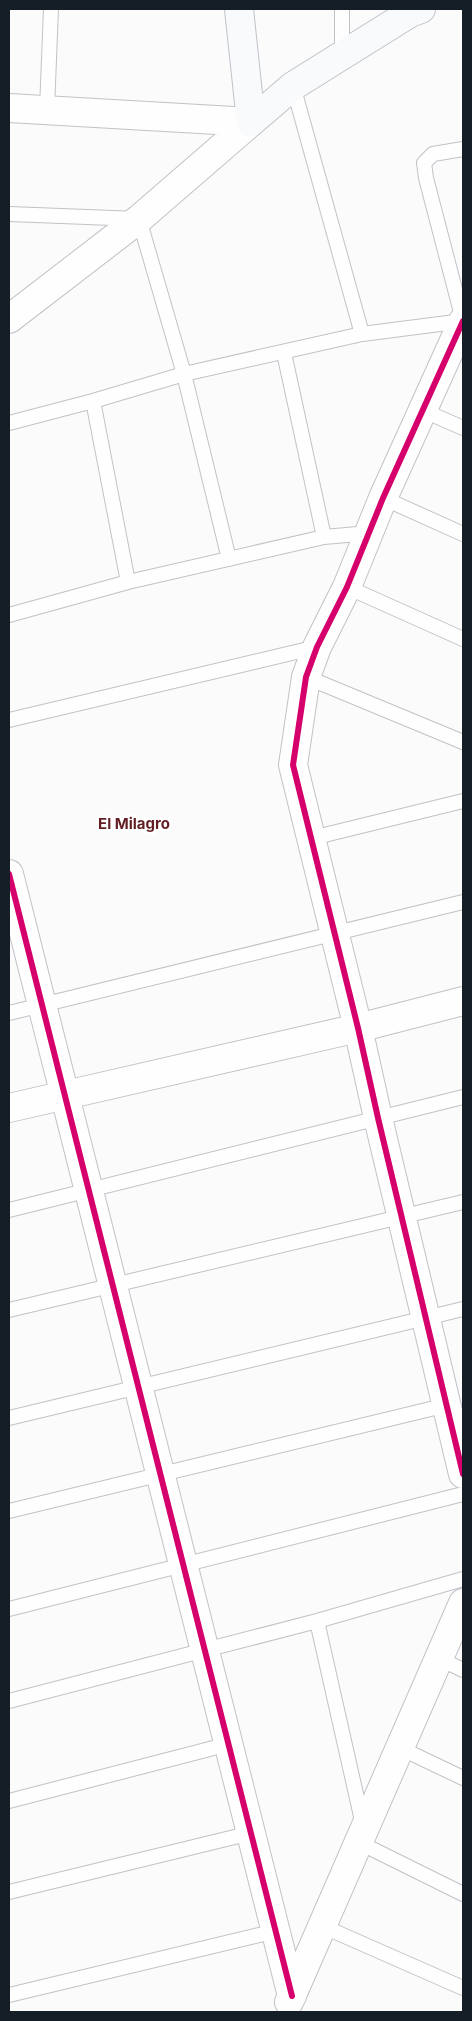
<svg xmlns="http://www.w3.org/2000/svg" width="472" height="2021" font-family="Inter,sans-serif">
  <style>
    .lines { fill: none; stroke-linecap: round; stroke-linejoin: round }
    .lane-casing { stroke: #bfc3c8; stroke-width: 16 }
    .street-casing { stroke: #bfc3c8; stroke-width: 30 }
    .secondary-casing { stroke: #bfc3c8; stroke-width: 30 }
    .lane { stroke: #fefefe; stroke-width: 14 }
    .street { stroke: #fefefe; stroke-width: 28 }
    .secondary { stroke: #f8fafc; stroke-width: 28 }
    .cycleway-casing { stroke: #fff; stroke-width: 9 }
    .cycleway { stroke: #d6006c; stroke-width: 6 }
    .labels { text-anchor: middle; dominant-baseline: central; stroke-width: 5; stroke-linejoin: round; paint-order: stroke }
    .neighbourhood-label { font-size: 15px; font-weight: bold; fill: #631e23; stroke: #fff }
  </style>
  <rect width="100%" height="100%" fill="#fbfbfb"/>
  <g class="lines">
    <defs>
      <path id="lane" d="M 342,9 L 342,55
        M 293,86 L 362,334
        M 47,109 L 51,9
        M 463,149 L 433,154 L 424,163 L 426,178 L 463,320
        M 9,214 L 139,219 L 184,374 L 229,559
        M 284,353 L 324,537
        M 93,401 L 128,582
        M 422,410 L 463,428
        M 9,423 L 93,401 L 184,374 L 362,334 L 463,321
        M 383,498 L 463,534
        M 347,587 L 463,639
        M 9,615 L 128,582 L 324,537 L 369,533
        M 306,677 L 463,742
        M 9,720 L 317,647
        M 312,838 L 463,801
        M 9,1013 L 463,902
        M 9,1210 L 463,1097
        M 9,1310 L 463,1202
        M 9,1418 L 463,1309
        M 9,1511 L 447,1405
        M 9,1609 L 463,1494
        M 317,1621 L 363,1825
        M 440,1659 L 463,1670
        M 9,1701 L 317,1621 L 463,1579
        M 400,1748 L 463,1778
        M 9,1801 L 229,1744
        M 360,1843 L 463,1894
        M 9,1892 L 251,1833
        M 322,1926 L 463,1988
        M 9,1995 L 276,1931"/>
      <path id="street" d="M 9,108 L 251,122
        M 9,319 L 139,219 L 251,122
        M 463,321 L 383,498 L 347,587 L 317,647 L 306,677 L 293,765 L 358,1028 L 378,1118 L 463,1474
        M 9,874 L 292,1996
        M 9,1108 L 358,1028 L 463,1001
        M 289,2002 L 463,1603"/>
      <path id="secondary" d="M 239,9 L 251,122
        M 251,122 L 293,86 L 410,13 L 421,9"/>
    </defs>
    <use href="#lane" class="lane-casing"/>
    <use href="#street" class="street-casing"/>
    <use href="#secondary" class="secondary-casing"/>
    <use href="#lane" class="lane"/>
    <use href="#street" class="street"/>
    <use href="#secondary" class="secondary"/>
    <defs>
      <path id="cycleway" d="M 463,321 L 383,498 L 347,587 L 317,647 L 306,677 L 293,765 L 358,1028 L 378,1118 L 463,1474
        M 9,874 L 292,1996"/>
    </defs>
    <use href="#cycleway" class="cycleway-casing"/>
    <use href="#cycleway" class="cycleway"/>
  </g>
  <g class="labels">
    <g class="neighbourhood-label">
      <text x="134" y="823">El Milagro</text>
    </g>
  </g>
  <rect width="472" height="2021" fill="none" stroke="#151e27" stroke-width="20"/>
</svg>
